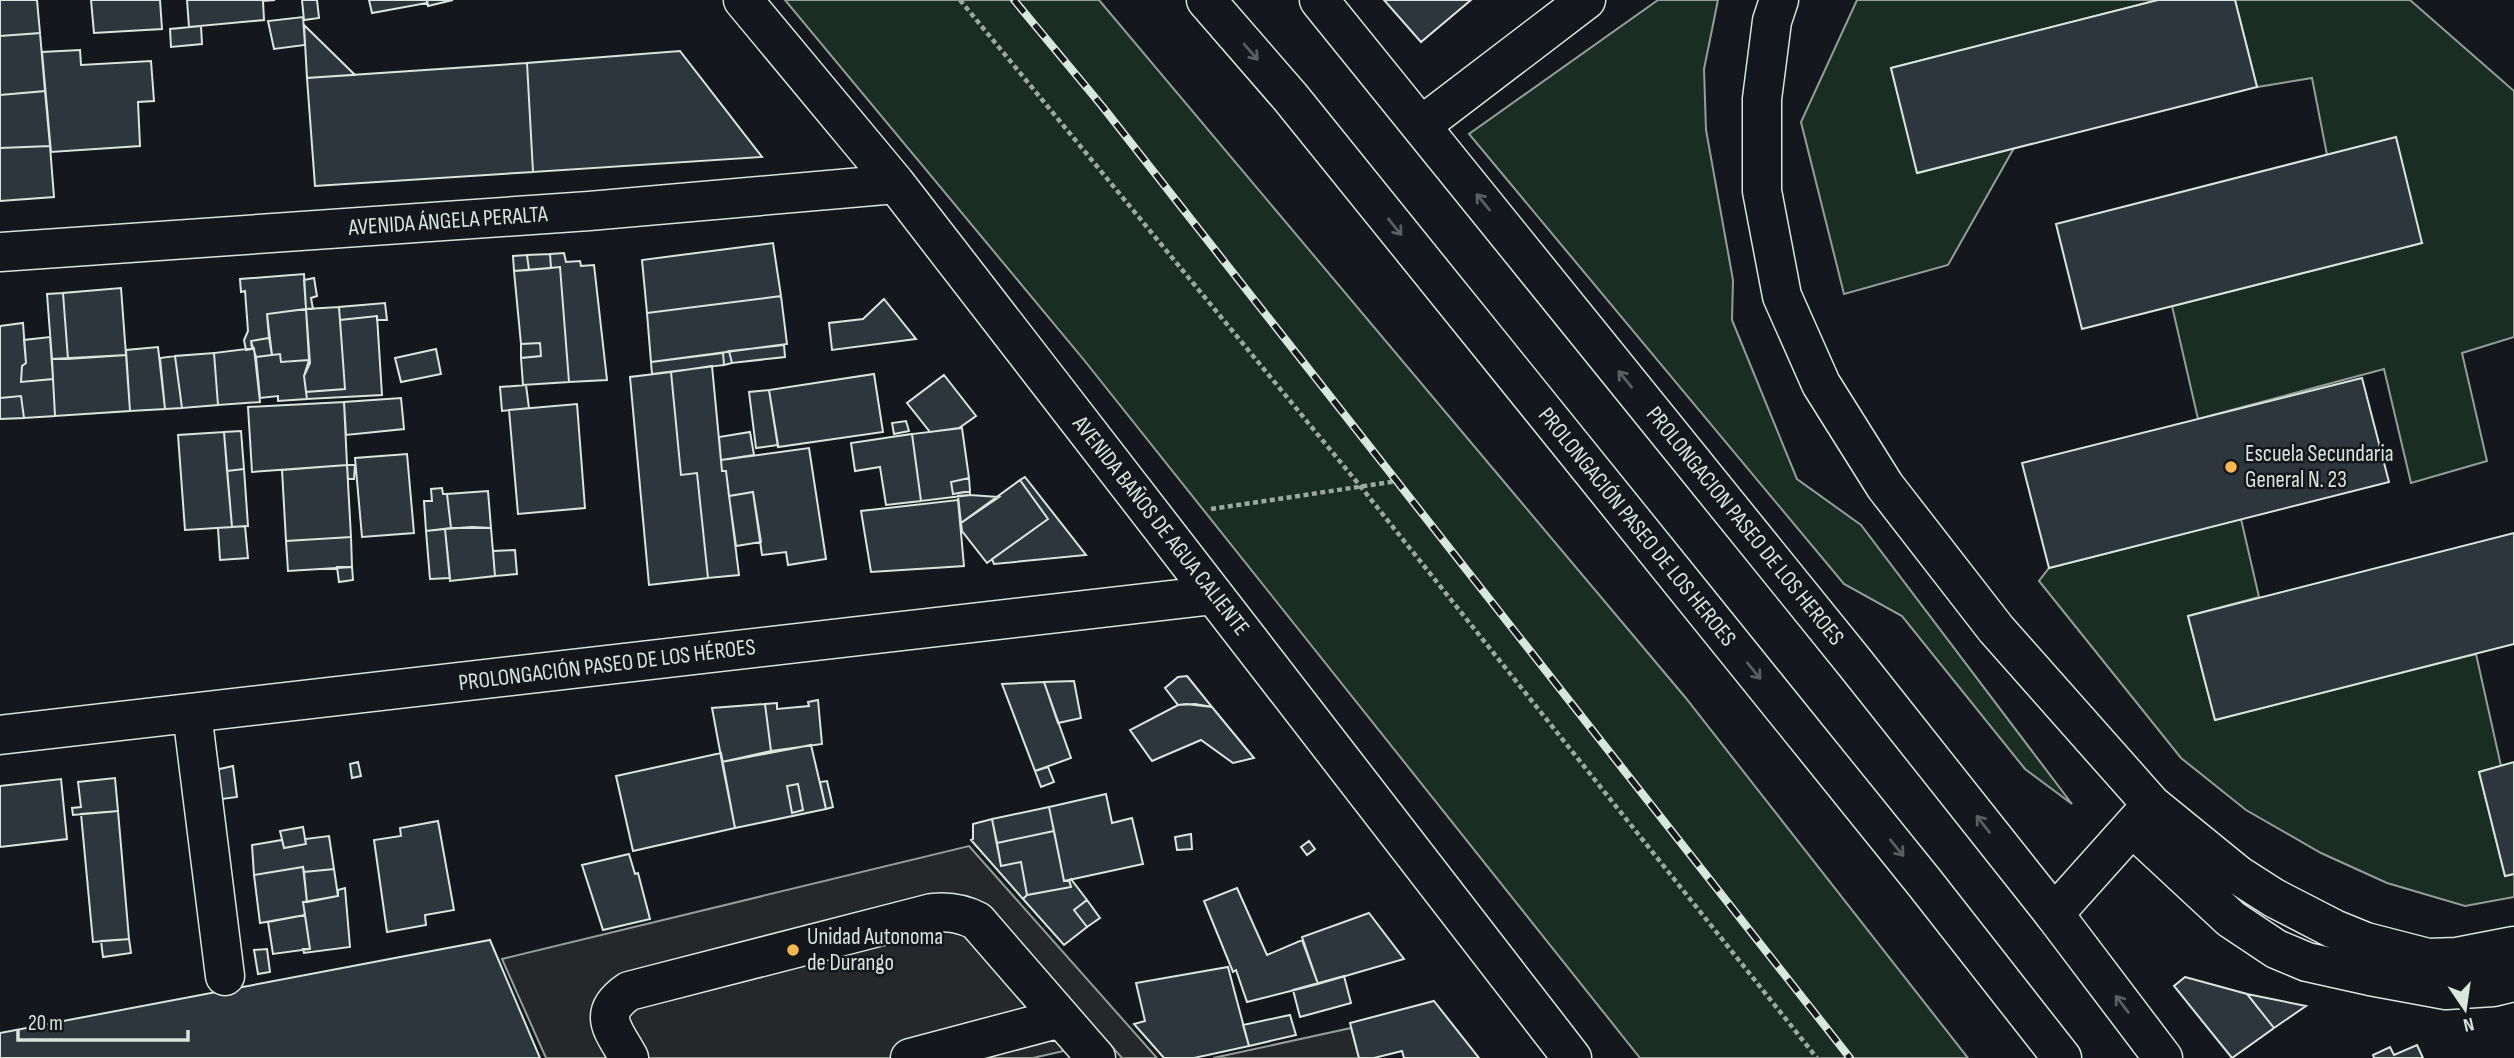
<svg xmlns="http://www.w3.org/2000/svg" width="2514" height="1058" font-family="'Sofia Sans Condensed',sans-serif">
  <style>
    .green { fill: #1a2d24; stroke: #939e99; stroke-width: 2 }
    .parking { fill: #24282b; stroke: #939e99; stroke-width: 2 }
    .building { fill: #2c363c; stroke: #d8e6dc; stroke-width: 2; fill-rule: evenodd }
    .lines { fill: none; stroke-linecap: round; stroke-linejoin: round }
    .minor-casing { stroke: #d8e6dc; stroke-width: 41 }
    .major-casing { stroke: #d8e6dc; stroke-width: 41 }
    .path { stroke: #9da8a2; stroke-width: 4.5; stroke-dasharray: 5 3.5; stroke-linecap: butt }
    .minor { stroke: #14181c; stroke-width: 38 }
    .major { stroke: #14181c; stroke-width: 38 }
    .rail-casing { stroke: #d8e6dc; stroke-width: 8 }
    .rail { stroke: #14181c; stroke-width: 5; stroke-dasharray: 16; stroke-linecap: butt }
    .oneway { stroke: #59605f }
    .poi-dot { fill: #ffb74d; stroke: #14181c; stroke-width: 2.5 }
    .labels { text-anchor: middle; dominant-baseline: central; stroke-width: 5; stroke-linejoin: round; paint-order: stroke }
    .street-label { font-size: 23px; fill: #d8e6dc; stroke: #14181c }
    .poi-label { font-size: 23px; fill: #d8e6dc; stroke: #14181c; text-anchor: start }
  </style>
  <rect width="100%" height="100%" fill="#14181c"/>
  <path class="green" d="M 785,0 L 1099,0 L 1685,697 L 1968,1058 L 1640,1058 L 1084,360 Z
    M 1658,0 L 1718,0 L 1704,69 L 1706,130 L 1733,280 L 1732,320 L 1797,479 L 1861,525 L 2072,804 L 2025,769 L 1902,616 L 1844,584 L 1469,134 Z
    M 1857,0 L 2158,0 L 1891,68 L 1918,173 L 2014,148 L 1948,265 L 1844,294 L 1801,122 Z
    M 2235,0 L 2410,0 L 2514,91 L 2514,337 L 2462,353 L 2487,461 L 2411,483 L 2384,369 L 2198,419 L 2172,306 L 2422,243 L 2327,155 L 2312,78 L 2257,87 Z
    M 2241,519 L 2259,597 L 2188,616 L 2215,720 L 2476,654 L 2501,766 L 2479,772 L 2505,876 L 2514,874 L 2514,897 L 2465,906 L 2387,883 L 2321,853 L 2246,810 L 2181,758 L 2039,581 L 2049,568 Z"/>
  <path class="parking" d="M 969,846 L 1157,1058 L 1122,1058 L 1107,1041 L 1033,1058 L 546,1058 L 502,959 Z
    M 1351,1028 L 1359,1058 L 1213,1058 Z"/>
  <path class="building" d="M 0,0 L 37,0 L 40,33 L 0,36 Z
    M 91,0 L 160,0 L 162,29 L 94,33 Z
    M 187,0 L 275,0 L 263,1 L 264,20 L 189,27 Z
    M 302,0 L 317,0 L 319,18 L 304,20 Z
    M 369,0 L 427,0 L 427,3 L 372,13 Z
    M 427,0 L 453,0 L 428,6 Z
    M 1384,0 L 1471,0 L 1421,42 Z
    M 2158,0 L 2235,0 L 2257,87 L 1917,173 L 1891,68 Z
    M 303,17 L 305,45 L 274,49 L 268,21 Z
    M 304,25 L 355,75 L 307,78 Z
    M 201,26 L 202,44 L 171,47 L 170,29 Z
    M 40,33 L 45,91 L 0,95 L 0,36 Z
    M 80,50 L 81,65 L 151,61 L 154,101 L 138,102 L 140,146 L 51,152 L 42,52 Z
    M 680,51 L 762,157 L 533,172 L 527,63 Z
    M 527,63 L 533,172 L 315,186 L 307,78 Z
    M 45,91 L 50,146 L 0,148 L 0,95 Z
    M 2396,137 L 2422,243 L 2082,329 L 2056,224 Z
    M 50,146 L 54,197 L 0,201 L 0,148 Z
    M 773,243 L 781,296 L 647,313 L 642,260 Z
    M 564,253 L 566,262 L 580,261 L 581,266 L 594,265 L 607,380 L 569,382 L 560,267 L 551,268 L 550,254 Z
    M 550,254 L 551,268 L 529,270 L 527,255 Z
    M 527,255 L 529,270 L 514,271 L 513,256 Z
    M 560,267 L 569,382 L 523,385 L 521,358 L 541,356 L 540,343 L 521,344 L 514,271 Z
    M 304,274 L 306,309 L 267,314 L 269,338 L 251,341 L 252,349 L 246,350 L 244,340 L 248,331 L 245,291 L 241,292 L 240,279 Z
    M 314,278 L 317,296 L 311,298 L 313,309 L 306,309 L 304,280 Z
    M 121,288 L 126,355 L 68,359 L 63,293 Z
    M 63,293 L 68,359 L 52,359 L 47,294 Z
    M 781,296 L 787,344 L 651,362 L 647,313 Z
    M 884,299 L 916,339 L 832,350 L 829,323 L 863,319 Z
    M 385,303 L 387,320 L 377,320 L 377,316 L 340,320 L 339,307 Z
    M 339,307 L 345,389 L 306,392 L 304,376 L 310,363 L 306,309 Z
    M 306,309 L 309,360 L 281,362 L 280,354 L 272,355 L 267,314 Z
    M 377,316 L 382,395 L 307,399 L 306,392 L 345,389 L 340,320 Z
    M 23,323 L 26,363 L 22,366 L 21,382 L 53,379 L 55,416 L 24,418 L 21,396 L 0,398 L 0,326 Z
    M 50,337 L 53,379 L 21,382 L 22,366 L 26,363 L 24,340 Z
    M 269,338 L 272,355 L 256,357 L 251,341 Z
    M 540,343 L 541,356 L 521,358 L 521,344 Z
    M 784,345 L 785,357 L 732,363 L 729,351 Z
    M 158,347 L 165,409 L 130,411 L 126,350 Z
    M 254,348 L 260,402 L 218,405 L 214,353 Z
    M 436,349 L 441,374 L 401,382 L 395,358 Z
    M 729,351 L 732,363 L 724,365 L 723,353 Z
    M 214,353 L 218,405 L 182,408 L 175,356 Z
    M 723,353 L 724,365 L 652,374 L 651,362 Z
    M 280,354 L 281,362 L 309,360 L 304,376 L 307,399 L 278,401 L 278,396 L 260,398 L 256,357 Z
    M 126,355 L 130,411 L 55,416 L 52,359 Z
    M 175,356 L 182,408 L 165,409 L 160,358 Z
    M 712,366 L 722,471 L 726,471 L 739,575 L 708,578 L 697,473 L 681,475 L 671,372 Z
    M 671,372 L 681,475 L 697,473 L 708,578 L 649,585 L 630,377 Z
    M 874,374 L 883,432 L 778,447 L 769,390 Z
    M 944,375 L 976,416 L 959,428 L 930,432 L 907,403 Z
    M 2362,378 L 2389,482 L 2049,568 L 2022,463 Z
    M 526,385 L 529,408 L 502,411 L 500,387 Z
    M 769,390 L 778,445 L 756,448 L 749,392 Z
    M 21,396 L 24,418 L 0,419 L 0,398 Z
    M 401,398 L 404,429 L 346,435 L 344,402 Z
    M 344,402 L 347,465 L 252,472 L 248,407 Z
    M 577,404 L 585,508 L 518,514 L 509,410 Z
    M 906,421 L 909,431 L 894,434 L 892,423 Z
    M 962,428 L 969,478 L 951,482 L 953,494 L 970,491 L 970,495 L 921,501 L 912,434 Z
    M 241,431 L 244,469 L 227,471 L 224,432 Z
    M 224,432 L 232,527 L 185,530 L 178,435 Z
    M 750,432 L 754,455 L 721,460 L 719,437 Z
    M 912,434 L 921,501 L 886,505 L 880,467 L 855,471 L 851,443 Z
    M 809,448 L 826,559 L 788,565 L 786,552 L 762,555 L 753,492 L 729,496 L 726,471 L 722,471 L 721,460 Z
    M 407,454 L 414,533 L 362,537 L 355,458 Z
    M 347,465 L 355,465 L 354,479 L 348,479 Z
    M 347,465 L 351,537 L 286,541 L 282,470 Z
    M 244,469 L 248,526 L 232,527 L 227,471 Z
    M 1025,477 L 1086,555 L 994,564 L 992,559 L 1048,519 L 1020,480 Z
    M 969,478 L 970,491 L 953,494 L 951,482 Z
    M 1020,480 L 1048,519 L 987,563 L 962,531 L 961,523 Z
    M 442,488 L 443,494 L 447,494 L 451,528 L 426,531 L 424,501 L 432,501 L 431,489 Z
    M 488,491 L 491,528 L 451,528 L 447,494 Z
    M 753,492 L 761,542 L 736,546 L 729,496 Z
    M 970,495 L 999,497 L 961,523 L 958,496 Z
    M 958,500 L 964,566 L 871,572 L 861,511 Z
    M 245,526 L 248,558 L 220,560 L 218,528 Z
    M 472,527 L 491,528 L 495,576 L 450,581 L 445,529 Z
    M 445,529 L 450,578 L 430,579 L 426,531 Z
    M 2514,533 L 2514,644 L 2215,720 L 2188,616 Z
    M 351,537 L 352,567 L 288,571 L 286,541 Z
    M 515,550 L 517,574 L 495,576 L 493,551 Z
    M 337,567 L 352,567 L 353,580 L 339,582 Z
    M 1187,676 L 1212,707 L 1195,704 L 1178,705 L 1165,688 L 1178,677 Z
    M 1074,681 L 1081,718 L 1058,723 L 1044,682 Z
    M 1044,682 L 1071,758 L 1035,771 L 1002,684 Z
    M 818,700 L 822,744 L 771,751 L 765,704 L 777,703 L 777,709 L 809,706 L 808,702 Z
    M 765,704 L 771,751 L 722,762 L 712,708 Z
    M 1186,704 L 1212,707 L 1254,758 L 1233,763 L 1201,740 L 1152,761 L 1130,730 L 1178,705 Z
    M 811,745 L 826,809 L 735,828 L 722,762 ZM 798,784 L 803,810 L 792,813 L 787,786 Z
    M 721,753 L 735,828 L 633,851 L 616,776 Z
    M 358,762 L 361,776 L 352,778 L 350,764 Z
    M 2514,762 L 2514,874 L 2505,876 L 2479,772 Z
    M 233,766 L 237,797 L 222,799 L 215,770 Z
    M 1048,767 L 1054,782 L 1041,787 L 1035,771 Z
    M 115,778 L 118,811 L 73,815 L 72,808 L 81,807 L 78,782 Z
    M 61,779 L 67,839 L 0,847 L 0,786 Z
    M 827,781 L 833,807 L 826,809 L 820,782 Z
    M 798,784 L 803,810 L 792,813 L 787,786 Z
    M 1106,794 L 1112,823 L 1132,818 L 1143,864 L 1064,881 L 1049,807 Z
    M 1049,807 L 1054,831 L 997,843 L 992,819 Z
    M 118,811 L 129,939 L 93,942 L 81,814 Z
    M 992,819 L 1001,866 L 1021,862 L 1027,895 L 1023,899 L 971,840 L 973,839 L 973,824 Z
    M 438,821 L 454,910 L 425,915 L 426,925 L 387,932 L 374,840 L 401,836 L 400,828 Z
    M 303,827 L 306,844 L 284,848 L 280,831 Z
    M 1054,831 L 1064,881 L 1069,880 L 1071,887 L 1027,895 L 1021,862 L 1001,866 L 997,843 Z
    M 1191,834 L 1192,849 L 1177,850 L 1175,837 Z
    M 329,836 L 334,869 L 304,872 L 303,867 L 254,875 L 252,845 L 282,840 L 284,848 L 306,844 L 305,839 Z
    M 1309,841 L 1315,849 L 1307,855 L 1301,847 Z
    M 629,854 L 635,874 L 638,873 L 650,919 L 603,930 L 582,865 Z
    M 303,867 L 307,902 L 303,902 L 305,915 L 260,923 L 254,875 Z
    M 334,869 L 338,896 L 307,902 L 304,872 Z
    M 1071,879 L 1087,900 L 1074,910 L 1087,927 L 1064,945 L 1023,899 L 1027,895 L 1071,887 L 1069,880 Z
    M 345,888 L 350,947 L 304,953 L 303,949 L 310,949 L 303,902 L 338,896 L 338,890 Z
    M 1237,888 L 1267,955 L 1302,940 L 1318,984 L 1247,1002 L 1236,970 L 1233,972 L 1204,901 Z
    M 1087,900 L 1100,918 L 1087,927 L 1074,910 Z
    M 1369,913 L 1404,959 L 1318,984 L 1302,937 Z
    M 305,915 L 310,949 L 273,954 L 268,922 Z
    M 129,939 L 131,953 L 103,957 L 101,941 Z
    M 490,940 L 540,1058 L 0,1058 L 0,1033 Z
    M 267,949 L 270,972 L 258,974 L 254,950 Z
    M 1228,967 L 1249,1046 L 1194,1058 L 1164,1058 L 1134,1024 L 1145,1021 L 1136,983 Z
    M 1344,976 L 1351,1003 L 1300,1017 L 1293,990 Z
    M 2185,977 L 2247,994 L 2274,1028 L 2232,1058 L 2174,986 Z
    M 2247,994 L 2306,1006 L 2274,1028 Z
    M 1434,1001 L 1479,1058 L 1404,1058 L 1402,1051 L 1374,1058 L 1359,1058 L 1350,1023 Z
    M 1290,1015 L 1296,1035 L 1249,1046 L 1243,1025 Z
    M 2417,1045 L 2423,1058 L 2374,1058 L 2373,1055 L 2390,1047 L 2394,1055 Z"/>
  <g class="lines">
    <defs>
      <path id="minor" d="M 743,0 L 896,184 L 1572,1058
        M 1779,0 L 1772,21 L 1762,99 L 1762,191 L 1782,296 L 1821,384 L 1885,486 L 1996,629 L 2152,805 L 2238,875 L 2274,898 L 2334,929 L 2366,942 L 2428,958 L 2457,957 L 2514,946
        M 1422,125 L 1586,0
        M 0,252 L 589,211 L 896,184
        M 192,713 L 225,976
        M 0,735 L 1214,595
        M 2132,827 L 2231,919 L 2276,949 L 2307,962 L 2370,976 L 2446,990 L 2493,987 L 2514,982
        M 2054,914 L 2148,809
        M 629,1058 C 614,1030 595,1014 629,991 L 932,913 C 949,911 962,913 977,921 L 1096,1058
        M 910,1058 L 1061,1018"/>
      <path id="major" d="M 1206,0 L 1291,98 L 1924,882 L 2062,1058
        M 1319,0 L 1855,663 L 2054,914 L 2163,1058"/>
    </defs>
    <use href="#minor" class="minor-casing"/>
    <use href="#major" class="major-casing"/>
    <path class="path" d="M 960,0 L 1361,487 L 1817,1058
      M 1211,509 L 1398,481"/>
    <use href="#minor" class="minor"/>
    <use href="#major" class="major"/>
    <defs>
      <path id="rail" d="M 1014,0 L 1102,106 L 1850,1058"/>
    </defs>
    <use href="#rail" class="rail-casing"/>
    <use href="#rail" class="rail"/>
  </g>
  <defs><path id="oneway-shaft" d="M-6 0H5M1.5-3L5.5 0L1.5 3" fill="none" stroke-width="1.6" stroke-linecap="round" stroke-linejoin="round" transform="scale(1.75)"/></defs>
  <g class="oneway">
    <use href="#oneway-shaft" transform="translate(1251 52) rotate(49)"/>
    <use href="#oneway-shaft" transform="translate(1483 202) rotate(-129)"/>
    <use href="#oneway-shaft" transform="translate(1395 227) rotate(51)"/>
    <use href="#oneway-shaft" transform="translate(1625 379) rotate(-129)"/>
    <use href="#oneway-shaft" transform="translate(1754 671) rotate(51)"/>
    <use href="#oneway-shaft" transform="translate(1983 824) rotate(-128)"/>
    <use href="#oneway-shaft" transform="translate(1897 848) rotate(51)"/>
    <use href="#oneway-shaft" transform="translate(2122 1004) rotate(-127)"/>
  </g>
  <g class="poi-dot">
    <circle cx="2231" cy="467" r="7"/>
    <circle cx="793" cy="950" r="7"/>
  </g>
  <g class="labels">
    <g class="street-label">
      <text transform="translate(448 221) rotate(-4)">AVENIDA ÁNGELA PERALTA</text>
      <text transform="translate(1161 526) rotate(52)">AVENIDA BAÑOS DE AGUA CALIENTE</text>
      <text transform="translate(1745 526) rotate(51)">PROLONGACION PASEO DE LOS HEROES</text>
      <text transform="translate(1637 527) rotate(51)">PROLONGACIÓN PASEO DE LOS HEROES</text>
      <text transform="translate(607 665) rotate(-7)">PROLONGACIÓN PASEO DE LOS HÉROES</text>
    </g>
    <g class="poi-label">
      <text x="2245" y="454">Escuela Secundaria<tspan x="2245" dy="26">General N. 23</tspan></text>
      <text x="807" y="937">Unidad Autonoma<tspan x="807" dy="26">de Durango</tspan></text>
    </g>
  </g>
  <g transform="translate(2465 1009) rotate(167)" stroke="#14181c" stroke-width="5" paint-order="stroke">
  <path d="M0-5L12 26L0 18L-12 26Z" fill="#d8e6dc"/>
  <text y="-10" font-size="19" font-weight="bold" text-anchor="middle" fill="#d8e6dc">N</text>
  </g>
  <path d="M18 1030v10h170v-10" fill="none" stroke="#d8e6dc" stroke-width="3.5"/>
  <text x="28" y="1030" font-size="21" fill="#d8e6dc" stroke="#14181c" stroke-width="5" paint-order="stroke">20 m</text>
</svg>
